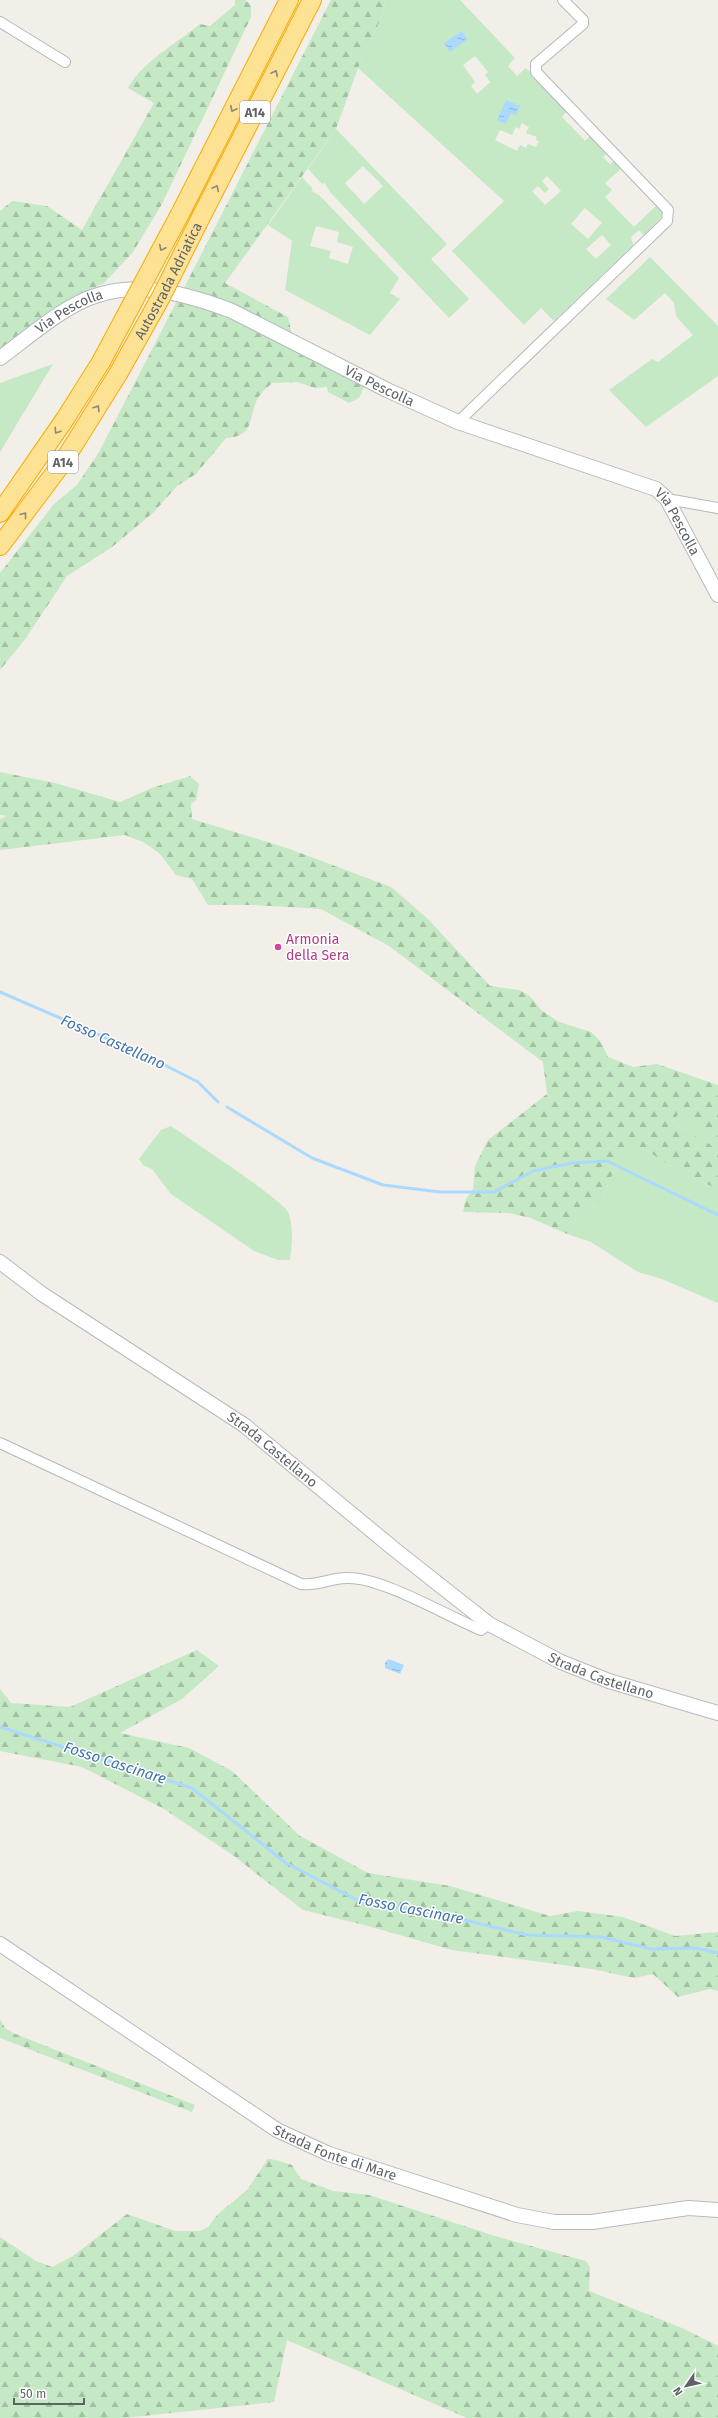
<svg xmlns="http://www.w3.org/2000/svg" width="718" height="2418" font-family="'Fira Sans',sans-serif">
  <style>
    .green { fill: #c5e8c5; fill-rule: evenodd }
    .forest { fill: url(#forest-firs) }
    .water { fill: url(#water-ripples) }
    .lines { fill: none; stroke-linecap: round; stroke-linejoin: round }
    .stream { stroke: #aadaff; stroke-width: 3 }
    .street-casing { stroke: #b5b8bc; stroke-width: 12 }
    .secondary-casing { stroke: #b6babf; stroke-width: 16 }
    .highway-casing { stroke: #f9ab00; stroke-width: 20 }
    .street { stroke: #fff; stroke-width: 10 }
    .secondary { stroke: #fff; stroke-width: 14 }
    .highway { stroke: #fde293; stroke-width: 18 }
    .highway-bridge-casing { stroke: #f9ab00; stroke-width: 20; stroke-linecap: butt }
    .highway-bridge { stroke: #fde293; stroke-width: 18 }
    .oneway { stroke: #8e8975 }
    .hotel-dot { fill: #d1479c; stroke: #fff; stroke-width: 1.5 }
    .labels { text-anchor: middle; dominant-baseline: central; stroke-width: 3; stroke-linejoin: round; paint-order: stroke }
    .shield { fill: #fff; stroke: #8f9295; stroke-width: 1 }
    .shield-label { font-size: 13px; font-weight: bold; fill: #5f6368 }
    .street-label { font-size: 14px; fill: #5f6368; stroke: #fff }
    .hotel-label { font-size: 14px; fill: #b23c85; stroke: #fff; text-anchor: start }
    .water-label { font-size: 15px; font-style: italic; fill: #4174aa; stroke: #fff }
  </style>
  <defs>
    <pattern id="forest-firs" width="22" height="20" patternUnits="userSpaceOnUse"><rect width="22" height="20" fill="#c5e8c5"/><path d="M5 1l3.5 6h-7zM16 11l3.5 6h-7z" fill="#a3c0a4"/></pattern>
    <pattern id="water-ripples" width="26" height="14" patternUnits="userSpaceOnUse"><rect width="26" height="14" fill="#aadaff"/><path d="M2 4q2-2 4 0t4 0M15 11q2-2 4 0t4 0" fill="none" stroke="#8eb4d2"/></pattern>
  </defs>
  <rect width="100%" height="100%" fill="#f1efe8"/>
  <path class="green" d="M 386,0 L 460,0 L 515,58 L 508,66 L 517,76 L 526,68 L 567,111 L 562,117 L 585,141 L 591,135 L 608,153 L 603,157 L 610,164 L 615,160 L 662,210 L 662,217 L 644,235 L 639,230 L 631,237 L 633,245 L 554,321 L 541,308 L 524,325 L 452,251 L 504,201 L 358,68 L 383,14 ZM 475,56 L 488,72 L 485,75 L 490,82 L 477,94 L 471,86 L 475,82 L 463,65 ZM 522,123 L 529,127 L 526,133 L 537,137 L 536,140 L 539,141 L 536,147 L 528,144 L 526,148 L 520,145 L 517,151 L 495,140 L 500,130 L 512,135 L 516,127 L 519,129 ZM 621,169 L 656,206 L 634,227 L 605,197 L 612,190 L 605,183 ZM 547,176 L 561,191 L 545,205 L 532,191 L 538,186 L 545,193 L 549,189 L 542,181 ZM 585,208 L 602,223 L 588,239 L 571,224 ZM 602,235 L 611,245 L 596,259 L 586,249 Z
    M 336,129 L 447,244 L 431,259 L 469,299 L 449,318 L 330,192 L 325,183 L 322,184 L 308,169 ZM 363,166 L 383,186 L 364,204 L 345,183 Z
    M 302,177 L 312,188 L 312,191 L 320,196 L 399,278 L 390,293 L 400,299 L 370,335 L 285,290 L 292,241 L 268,225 ZM 316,226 L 339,232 L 337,242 L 353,247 L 348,264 L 329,258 L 331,251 L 310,246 Z
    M 650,257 L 718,326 L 718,376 L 646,427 L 609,390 L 652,359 L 658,362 L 693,335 L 676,316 L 674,303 L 665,293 L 634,320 L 606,299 Z
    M 53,364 L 0,452 L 0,383 Z
    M 679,1113 L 718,1138 L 718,1153 L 711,1145 L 672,1123 Z
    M 171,1126 C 188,1138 283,1200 288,1212 C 294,1228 292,1244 290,1260 L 278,1260 L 254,1251 L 171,1194 L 152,1169 L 143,1165 L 139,1159 L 161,1130 Z
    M 641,1147 L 682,1173 L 718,1189 L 718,1303 L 662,1279 L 638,1272 L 591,1242 L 567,1234 L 579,1215 L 602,1200 L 619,1158 Z"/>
  <path class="forest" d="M 235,0 L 245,0 L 251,5 L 251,17 L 162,204 L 133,252 L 104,283 L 66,301 L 0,349 L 0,211 L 12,201 L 47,206 L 82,230 L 154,103 L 128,88 C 145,59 175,45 200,24 L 210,26 L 235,5 Z
    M 331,0 L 386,0 L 383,14 L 358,68 L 336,129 L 225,283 L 288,317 L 292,335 L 235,306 L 184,288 Z
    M 177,301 L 216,310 L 365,385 L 359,398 L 349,403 L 328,392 L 327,387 L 315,388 L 297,382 L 272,383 C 267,388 258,395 256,402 C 248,422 254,436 226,438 L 196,474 L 177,486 L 154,512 L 112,547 L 67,576 L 26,638 L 0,670 L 0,573 L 54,504 L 77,485 L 99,452 Z
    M 0,772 L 55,783 L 120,802 L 152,788 L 190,776 L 199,784 L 196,800 L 191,804 L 192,819 L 287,848 L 391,887 L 428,919 L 490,986 L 519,990 L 530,996 L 541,1010 L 559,1022 L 591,1032 L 601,1042 L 608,1057 L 633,1067 L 657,1064 L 718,1085 L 718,1138 L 679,1113 L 672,1123 L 711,1145 L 718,1153 L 718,1189 L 682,1173 L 641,1147 L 619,1158 L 602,1200 L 579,1215 L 567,1234 L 531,1218 L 509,1213 L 463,1212 L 466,1199 L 473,1189 L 475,1166 L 488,1140 L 547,1094 L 543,1062 L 389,946 L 321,909 L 254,905 L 208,905 L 192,879 L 176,875 L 159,853 L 143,842 L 125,835 L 0,850 L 0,819 L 7,816 L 0,815 Z
    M 197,1650 L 219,1666 L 182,1699 L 120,1733 L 189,1748 L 232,1771 L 300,1836 L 368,1873 L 450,1886 L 550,1916 L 578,1911 L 623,1917 L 675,1936 L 718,1932 L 718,1991 L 710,1989 L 678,1997 L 653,1974 L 634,1978 L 592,1969 L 452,1950 L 368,1926 L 303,1910 L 234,1856 L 164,1809 L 82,1767 L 0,1751 L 0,1689 L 11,1703 L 70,1707 Z
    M 0,2019 L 5,2028 L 13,2033 L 195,2105 L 192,2112 L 0,2038 Z
    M 268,2159 L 276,2160 L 292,2165 L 301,2179 L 333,2191 L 369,2195 L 498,2237 L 586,2261 L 590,2267 L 589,2291 L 682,2328 L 718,2346 L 718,2418 L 467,2418 L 287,2340 L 274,2402 L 124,2418 L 0,2418 L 0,2237 L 36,2261 L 52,2267 L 73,2256 L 127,2214 L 175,2231 L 200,2231 L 208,2227 L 217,2215 L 247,2190 Z"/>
  <path class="water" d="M 462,31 L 468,39 L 450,52 L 444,43 Z
    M 506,100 L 520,106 L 516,115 L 511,113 L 506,124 L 497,120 Z
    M 389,1659 L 404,1665 L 400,1674 L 385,1668 L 385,1662 Z"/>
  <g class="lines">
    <path class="stream" d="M 0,992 L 141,1053 L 198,1082 L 218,1102
      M 227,1107 L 312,1158 L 383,1185 L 440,1192 L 494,1192 L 533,1171 L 572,1163 L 607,1161 L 718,1215
      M 0,1727 L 192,1788 L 286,1863 L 361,1902 L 439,1914 L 527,1935 L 601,1937 L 651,1949 L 696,1948 L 718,1953"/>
    <defs>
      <path id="street" d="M 0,22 L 65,62
        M 458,422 L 667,221 L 668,210 L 536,72 L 536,64 L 583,24 L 583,20 L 563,0
        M 667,499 L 718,508
        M 0,1443 L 301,1584 C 320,1586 331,1577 349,1578 C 383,1578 447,1616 481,1630 L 489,1624"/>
      <g id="secondary">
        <path id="s1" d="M 0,358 C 29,337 64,305 98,295 C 142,281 190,295 232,311 L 387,390 L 458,422 L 656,489 L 667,499 L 718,595"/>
        <path id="s2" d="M 0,1262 L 42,1294 L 244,1425 L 394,1549 L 489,1624 L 561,1662 L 609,1681 L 718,1713"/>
        <path id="s3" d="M 0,1944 L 277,2130 L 329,2154 L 517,2215 L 554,2222 L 592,2222 L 688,2208 L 718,2210"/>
      </g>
      <path id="highway" d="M 180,214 L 289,0
        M 198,223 L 312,0
        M 0,513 L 65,419 L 101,362
        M 0,546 L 63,462 L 118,374"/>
    </defs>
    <use href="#street" class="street-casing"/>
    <use href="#secondary" class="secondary-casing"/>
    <use href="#highway" class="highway-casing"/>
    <use href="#street" class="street"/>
    <use href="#secondary" class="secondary"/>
    <use href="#highway" class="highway"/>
    <defs>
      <g id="highway-bridge">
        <path d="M 101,362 L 180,214"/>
        <path id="s4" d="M 118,374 L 161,297 L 198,223"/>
      </g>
    </defs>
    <use href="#highway-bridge" class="highway-bridge-casing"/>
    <use href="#highway-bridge" class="highway-bridge"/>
  </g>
  <defs><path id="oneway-chevron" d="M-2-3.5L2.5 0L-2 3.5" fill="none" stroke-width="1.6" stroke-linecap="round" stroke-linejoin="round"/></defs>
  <g class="oneway">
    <use href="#oneway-chevron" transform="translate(275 73) rotate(-63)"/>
    <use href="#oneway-chevron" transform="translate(233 109) rotate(117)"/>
    <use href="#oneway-chevron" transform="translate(216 188) rotate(-63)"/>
    <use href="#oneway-chevron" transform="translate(162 248) rotate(117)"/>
    <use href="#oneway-chevron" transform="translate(97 408) rotate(-58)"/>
    <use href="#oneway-chevron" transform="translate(57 431) rotate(124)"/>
    <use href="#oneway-chevron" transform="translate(24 515) rotate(-52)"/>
  </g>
  <circle class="hotel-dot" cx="278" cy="947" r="4"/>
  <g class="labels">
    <g class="shield">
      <rect x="240" y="101" width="30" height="22" rx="3"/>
      <rect x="48" y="451" width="30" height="22" rx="3"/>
    </g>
    <g class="shield-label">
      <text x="255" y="112">A14</text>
      <text x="63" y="462">A14</text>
    </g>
    <g class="street-label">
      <text stroke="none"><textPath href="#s4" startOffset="106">Autostrada Adriatica</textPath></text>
      <text stroke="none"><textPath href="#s1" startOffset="84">Via Pescolla</textPath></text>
      <text stroke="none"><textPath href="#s1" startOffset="420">Via Pescolla</textPath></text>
      <text stroke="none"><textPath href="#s1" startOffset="755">Via Pescolla</textPath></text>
      <text stroke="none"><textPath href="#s2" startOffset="331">Strada Castellano</textPath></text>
      <text stroke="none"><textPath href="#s2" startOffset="733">Strada Castellano</textPath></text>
      <text stroke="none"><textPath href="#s3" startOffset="396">Strada Fonte di Mare</textPath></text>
    </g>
    <g class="hotel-label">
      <text x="286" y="939">Armonia<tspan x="286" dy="16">della Sera</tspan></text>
    </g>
    <g class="water-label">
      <text transform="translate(113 1042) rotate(24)">Fosso Castellano</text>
      <text transform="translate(115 1763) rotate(18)">Fosso Cascinare</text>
      <text transform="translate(411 1909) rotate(11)">Fosso Cascinare</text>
    </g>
  </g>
  <g transform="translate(686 2386) rotate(236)" stroke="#ffffff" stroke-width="3" paint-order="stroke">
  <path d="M0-3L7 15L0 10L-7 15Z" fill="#5f6368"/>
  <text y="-6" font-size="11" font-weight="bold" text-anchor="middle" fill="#5f6368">N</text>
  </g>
  <path d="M14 2398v6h70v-6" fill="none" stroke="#5f6368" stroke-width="2"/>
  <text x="20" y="2398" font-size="12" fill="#5f6368" stroke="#ffffff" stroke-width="3" paint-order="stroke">50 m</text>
</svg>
